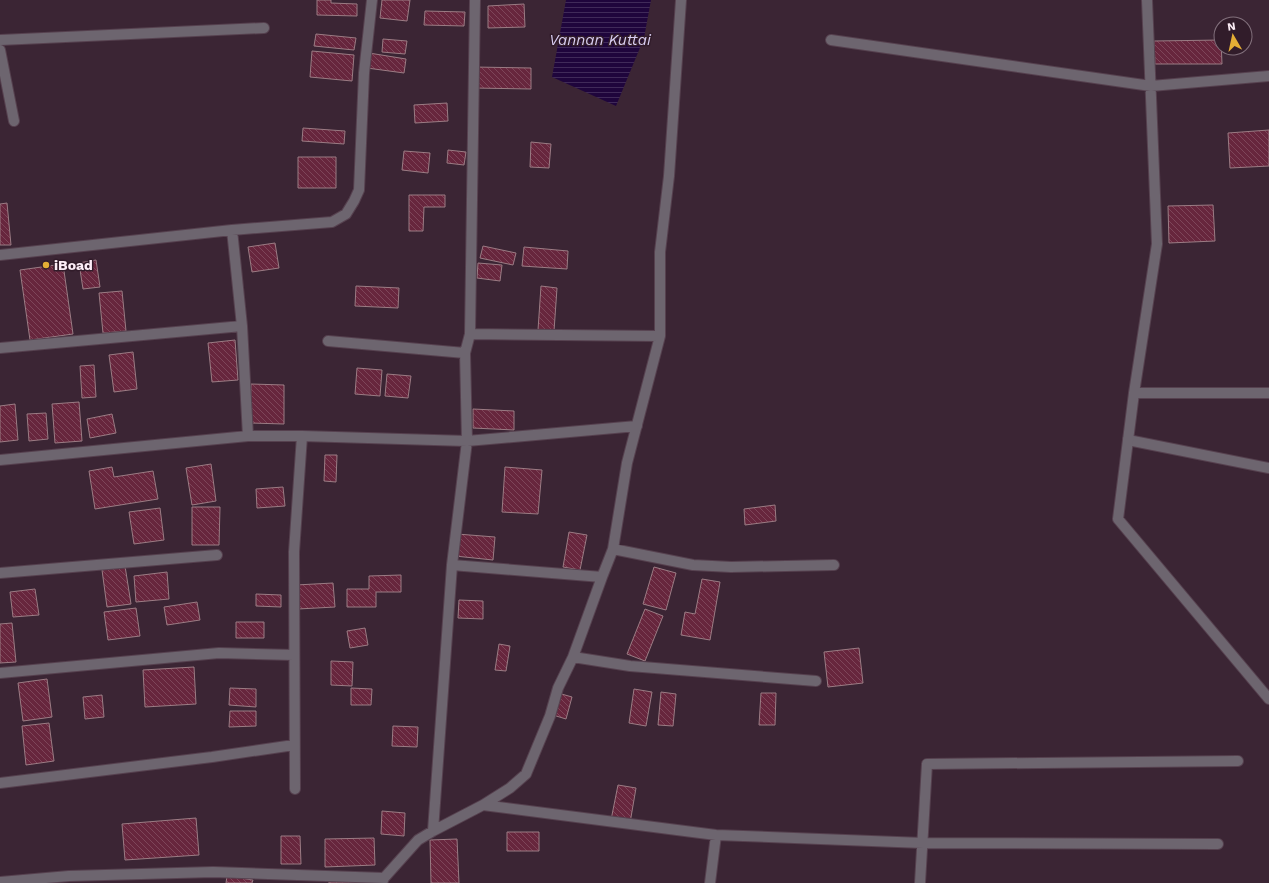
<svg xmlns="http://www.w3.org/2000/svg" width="1269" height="883" font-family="'Work Sans',sans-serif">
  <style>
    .water { fill: url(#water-rules) }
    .building { fill: url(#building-back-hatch); stroke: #9b7c84 }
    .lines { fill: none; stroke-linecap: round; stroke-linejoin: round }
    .service-casing { stroke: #56414f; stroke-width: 12 }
    .minor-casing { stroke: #56414f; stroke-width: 12 }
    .service { stroke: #6d656f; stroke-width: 10 }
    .minor { stroke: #6d656f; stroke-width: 10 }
    .poi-dot { fill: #e4ae35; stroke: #311c2a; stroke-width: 1.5 }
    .labels { text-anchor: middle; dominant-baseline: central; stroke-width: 3; stroke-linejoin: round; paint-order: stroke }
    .poi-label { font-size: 14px; font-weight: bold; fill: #fcedf6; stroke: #311c2a; text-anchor: start }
    .water-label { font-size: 15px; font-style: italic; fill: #dacff3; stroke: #311c2a }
  </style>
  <defs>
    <pattern id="water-rules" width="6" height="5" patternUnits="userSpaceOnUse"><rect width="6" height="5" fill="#1f053c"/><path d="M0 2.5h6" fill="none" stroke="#402a59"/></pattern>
    <pattern id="building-back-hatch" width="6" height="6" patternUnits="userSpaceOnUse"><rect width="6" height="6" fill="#67263d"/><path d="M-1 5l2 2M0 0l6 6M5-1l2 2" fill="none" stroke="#7e465a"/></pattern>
  </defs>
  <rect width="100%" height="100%" fill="#3b2534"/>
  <path class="water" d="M 566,0 L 651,0 L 644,38 L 616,106 L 552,77 Z"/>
  <path class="building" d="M 317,0 L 331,0 L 331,3 L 357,4 L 357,16 L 317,15 Z
    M 382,0 L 410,0 L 407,21 L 380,18 Z
    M 524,4 L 525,27 L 488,28 L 488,6 Z
    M 425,11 L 465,12 L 464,26 L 424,25 Z
    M 316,34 L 356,38 L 354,50 L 314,46 Z
    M 383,39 L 407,41 L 405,54 L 382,52 Z
    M 1221,40 L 1222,64 L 1155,64 L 1154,41 Z
    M 312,51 L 354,55 L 352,81 L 310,77 Z
    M 369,53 L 406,59 L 404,73 L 367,68 Z
    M 474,67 L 531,68 L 531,89 L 474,88 Z
    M 447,103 L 448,121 L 415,123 L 414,105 Z
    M 303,128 L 345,131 L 344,144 L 302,141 Z
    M 1269,130 L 1269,166 L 1230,168 L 1228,133 Z
    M 531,142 L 551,144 L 549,168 L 530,167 Z
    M 448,150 L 466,152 L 464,165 L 447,163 Z
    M 404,151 L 430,153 L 428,173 L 402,170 Z
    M 298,157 L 336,157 L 336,188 L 298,188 Z
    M 409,195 L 445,195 L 445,207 L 424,207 L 423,231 L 409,231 Z
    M 7,203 L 11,245 L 0,245 L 0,204 Z
    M 1213,205 L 1215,241 L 1169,243 L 1168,206 Z
    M 275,243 L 279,268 L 252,272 L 248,247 Z
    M 483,246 L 516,253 L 513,265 L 480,258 Z
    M 524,247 L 568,251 L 567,269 L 522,266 Z
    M 96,260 L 100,287 L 83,289 L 79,263 Z
    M 478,263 L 502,265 L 500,281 L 477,278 Z
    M 63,264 L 73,334 L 30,340 L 20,270 Z
    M 356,286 L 399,288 L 398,308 L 355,306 Z
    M 541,286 L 557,288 L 554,331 L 538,330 Z
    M 122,291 L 126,331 L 103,333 L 99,293 Z
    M 235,340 L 238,380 L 212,382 L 208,343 Z
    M 133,352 L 137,389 L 114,392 L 109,355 Z
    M 94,365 L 96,397 L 82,398 L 80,366 Z
    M 357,368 L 382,370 L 380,396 L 355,394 Z
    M 387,374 L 411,376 L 408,398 L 385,396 Z
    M 251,384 L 284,385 L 284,424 L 250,423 Z
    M 79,402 L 82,441 L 55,443 L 52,404 Z
    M 15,404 L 18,440 L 0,442 L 0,406 Z
    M 473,409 L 514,411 L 514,430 L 473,428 Z
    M 46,413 L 48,439 L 29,441 L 27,414 Z
    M 112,414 L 116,433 L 90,438 L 87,419 Z
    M 325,455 L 337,455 L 336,482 L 324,481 Z
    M 211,464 L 216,501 L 192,505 L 186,468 Z
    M 112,467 L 114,477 L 153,471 L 158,499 L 95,509 L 89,471 Z
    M 505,467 L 542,470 L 538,514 L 502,512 Z
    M 283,487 L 285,506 L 257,508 L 256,489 Z
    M 775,505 L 776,521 L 745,525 L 744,509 Z
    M 192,507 L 220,507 L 219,545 L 192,545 Z
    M 160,508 L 164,540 L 134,544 L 129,512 Z
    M 569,532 L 587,535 L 580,570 L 563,567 Z
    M 457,534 L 495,537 L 493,560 L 455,556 Z
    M 125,566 L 131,604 L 107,607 L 102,570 Z
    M 654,567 L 676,573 L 666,610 L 643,604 Z
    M 167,572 L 169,599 L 136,602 L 134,576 Z
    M 401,575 L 401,592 L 376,592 L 376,607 L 347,607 L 347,589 L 369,589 L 369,576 Z
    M 702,579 L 720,582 L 710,640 L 681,635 L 685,612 L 695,614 Z
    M 333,583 L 335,607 L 298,609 L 296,585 Z
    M 35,589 L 39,615 L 13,617 L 10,592 Z
    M 256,594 L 281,595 L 281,607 L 256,606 Z
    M 459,600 L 483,601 L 483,619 L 458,618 Z
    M 197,602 L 200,620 L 167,625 L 164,607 Z
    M 136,608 L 140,636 L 108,640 L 104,612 Z
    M 645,609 L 663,616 L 645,661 L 627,654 Z
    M 236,622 L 264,622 L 264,638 L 236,638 Z
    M 12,623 L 16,662 L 0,663 L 0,624 Z
    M 365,628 L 368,645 L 350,648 L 347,631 Z
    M 499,644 L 510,646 L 506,671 L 495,670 Z
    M 859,648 L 863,683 L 828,687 L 824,652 Z
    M 331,661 L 353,662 L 352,686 L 331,685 Z
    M 194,667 L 196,704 L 145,707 L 143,670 Z
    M 47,679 L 52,717 L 23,721 L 18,683 Z
    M 230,688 L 256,689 L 256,707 L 229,705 Z
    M 351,688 L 372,689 L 371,705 L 351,705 Z
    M 634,689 L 652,692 L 646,726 L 629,723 Z
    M 661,692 L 676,694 L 673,726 L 658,725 Z
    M 558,693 L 572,697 L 566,719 L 553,715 Z
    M 761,693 L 776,693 L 775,725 L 759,725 Z
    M 102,695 L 104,717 L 85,719 L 83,697 Z
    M 230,711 L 256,711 L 256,726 L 229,727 Z
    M 49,723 L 54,761 L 26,765 L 22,726 Z
    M 393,726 L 418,727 L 417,747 L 392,746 Z
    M 618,785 L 636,788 L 630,823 L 611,820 Z
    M 382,811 L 405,813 L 404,836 L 381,834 Z
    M 196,818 L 199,855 L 125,860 L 122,824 Z
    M 507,832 L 539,832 L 539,851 L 507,851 Z
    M 281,836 L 300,836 L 301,864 L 281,864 Z
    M 374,838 L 375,865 L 325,867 L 325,839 Z
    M 457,839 L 459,883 L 431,883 L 430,840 Z
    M 227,876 L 253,880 L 252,883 L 226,883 Z
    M 329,881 L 362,882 L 362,883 L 329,883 Z"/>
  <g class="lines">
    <defs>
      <path id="service" d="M 1128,440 L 1269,468"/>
      <path id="minor" d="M 475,0 L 470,334 L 465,353 L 467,441 L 637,426
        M 1147,0 L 1157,244 L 1134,393 L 1118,519 L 1269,699
        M 0,40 L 264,28
        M 831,40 L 1151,86 L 1269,76
        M 0,50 L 14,121
        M 232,230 L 242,326
        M 0,255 L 232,230 L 332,222 L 346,214 L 354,201 L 359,190 L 364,73 L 372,0
        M 470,334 L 660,336
        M 328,341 L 465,353
        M 0,348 L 242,326 L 248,436 L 0,460
        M 1134,393 L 1269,393
        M 248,436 L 302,436 L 294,552 L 295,789
        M 302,436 L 467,441 L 452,565 L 433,831
        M 613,549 L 627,463 L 660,336 L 660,252 L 669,176 L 681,0
        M 452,565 L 602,577 L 573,657 L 558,688 L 550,716 L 526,774 L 510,788 L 483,805
        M 0,573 L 217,555
        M 602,577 L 613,549 L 693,565 L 731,567 L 834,565
        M 573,657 L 630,666 L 816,681
        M 0,673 L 219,653 L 294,655
        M 0,783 L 212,757 L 294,745
        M 0,882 L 69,876 L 213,872 L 384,878
        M 382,883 L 384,878 L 418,840 L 433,831 L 483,805 L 716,835 L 923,843 L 1218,844
        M 710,883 L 716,835
        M 920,883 L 927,764 L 1238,761"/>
    </defs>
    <use href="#service" class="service-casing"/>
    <use href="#minor" class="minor-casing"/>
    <use href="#service" class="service"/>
    <use href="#minor" class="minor"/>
  </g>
  <circle class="poi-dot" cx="46" cy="265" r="4"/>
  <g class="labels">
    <g class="poi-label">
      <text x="54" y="265">iBoad</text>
    </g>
    <g class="water-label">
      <text x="600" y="40">Vannan Kuttai</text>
    </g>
  </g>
  <g transform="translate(1233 36) rotate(351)"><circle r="19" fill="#311c2a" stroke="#82707c"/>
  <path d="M0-3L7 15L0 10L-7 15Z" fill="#e4ae35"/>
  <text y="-6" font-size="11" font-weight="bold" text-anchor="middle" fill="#fcedf6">N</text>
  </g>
</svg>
